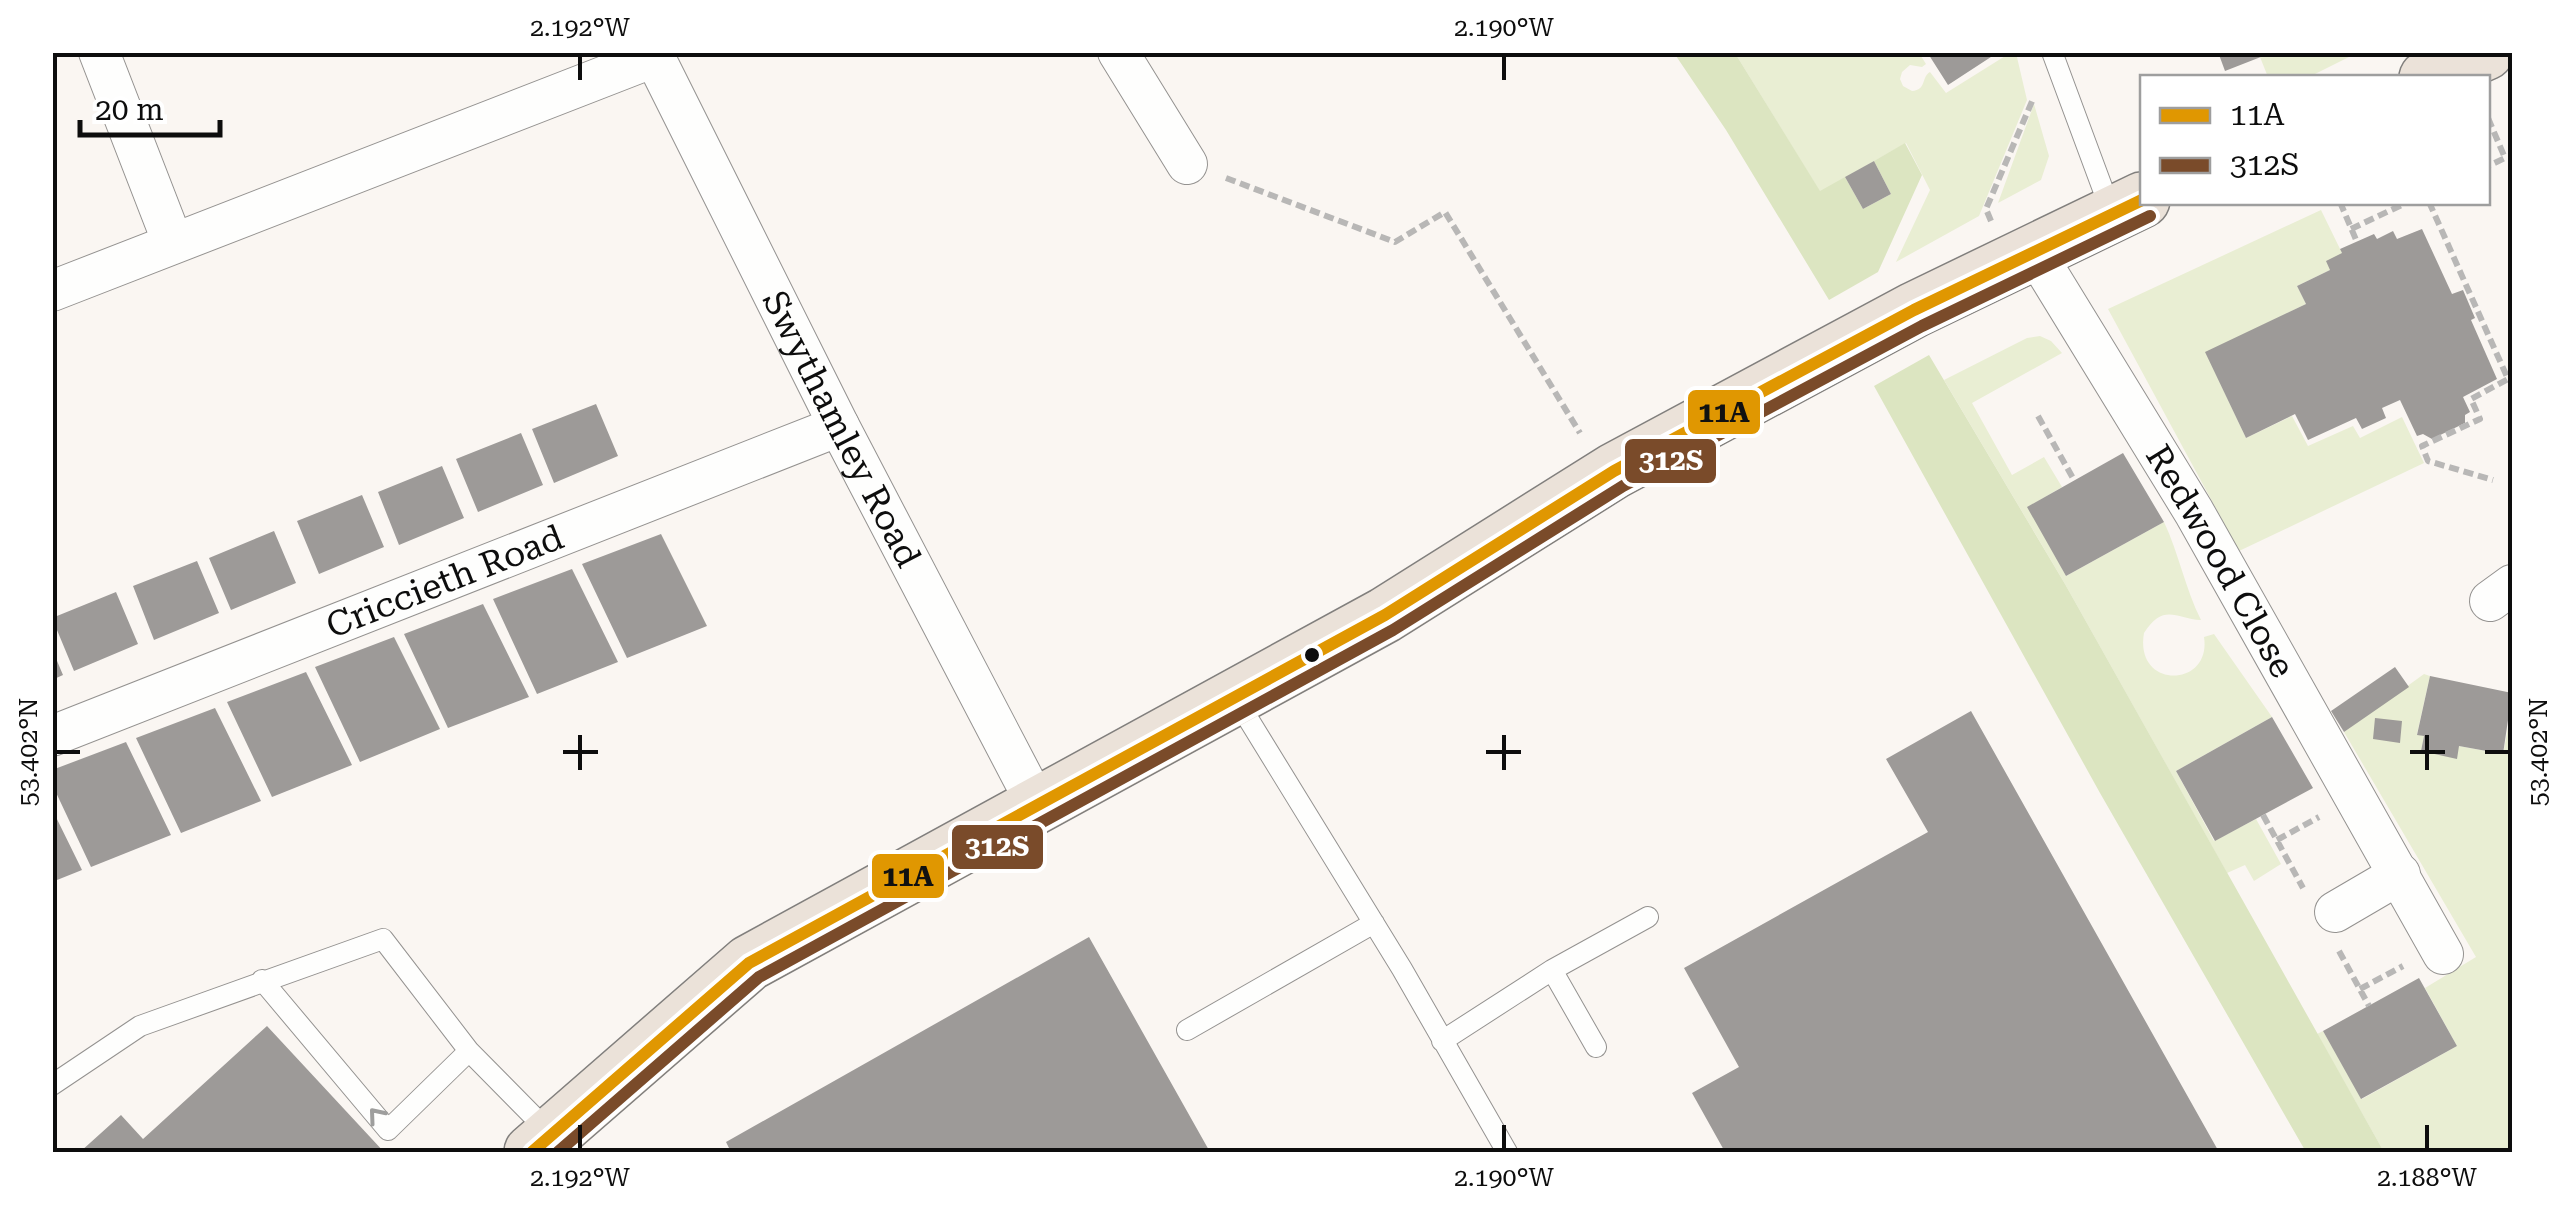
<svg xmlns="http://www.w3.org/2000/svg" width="2565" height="1205" font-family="'Roboto Serif',serif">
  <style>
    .green { fill: #e9eed3 }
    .forest { fill: #dce5c1 }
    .building { fill: #9d9a98 }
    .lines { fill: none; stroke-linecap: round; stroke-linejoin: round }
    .lane-casing { stroke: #949290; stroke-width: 22 }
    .street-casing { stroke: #949290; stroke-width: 42 }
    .primary-casing { stroke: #817f7d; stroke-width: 58 }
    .path { stroke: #b8b7b6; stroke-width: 6; stroke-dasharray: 10 5; stroke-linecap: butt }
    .lane { stroke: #fefefd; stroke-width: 20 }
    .street { stroke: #fefefd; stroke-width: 40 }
    .primary { stroke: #ebe2d9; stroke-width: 55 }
    .bus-1-casing { stroke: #fff; stroke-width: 20 }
    .bus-2-casing { stroke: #fff; stroke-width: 20 }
    .bus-1 { stroke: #e09701; stroke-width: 12 }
    .bus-2 { stroke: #7a4b2a; stroke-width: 12 }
    .oneway { stroke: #9e9e9d }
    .ticks { fill: none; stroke: #0d0d0d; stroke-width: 4 }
    .bus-dot { fill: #0d0d0d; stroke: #fff; stroke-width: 4 }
    .labels { text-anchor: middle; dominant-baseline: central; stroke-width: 10; stroke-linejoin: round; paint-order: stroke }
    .street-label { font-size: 35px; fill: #0d0d0d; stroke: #fff }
    .line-badge { stroke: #fff; stroke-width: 4 }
    .badge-label { font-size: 28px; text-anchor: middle; font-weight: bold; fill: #fff }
    .pale-badge-label { font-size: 28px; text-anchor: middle; font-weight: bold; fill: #111 }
    .neatline { fill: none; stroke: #0d0d0d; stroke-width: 4 }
    .ticks-label { font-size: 25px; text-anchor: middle; fill: #0d0d0d }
  </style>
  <rect width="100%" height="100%" fill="#faf6f2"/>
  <path class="green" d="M 2271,52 L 2357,53 L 2307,78 L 2268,77 L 2260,57 Z
    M 1735,53 L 1919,53 L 1926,64 L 1922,67 L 1910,65 L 1902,72 L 1900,79 L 1903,86 L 1912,91 C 1927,90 1921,77 1930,72 L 1946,93 L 2010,53 L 2016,53 L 2027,100 L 1979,216 L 1896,262 L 1930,190 L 1906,143 L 1820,192 Z
    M 2034,104 L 2049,156 L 2041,180 L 1998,203 Z
    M 2321,210 L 2342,253 L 2330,270 L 2297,286 L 2306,304 L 2206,353 L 2246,438 L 2292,416 L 2308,446 L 2353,426 L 2360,438 L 2402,417 L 2424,463 L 2239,551 L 2108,309 Z
    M 2040,336 L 2051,341 L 2062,353 L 1972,403 L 2012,475 L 2044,457 L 2062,487 L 2028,507 L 2066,576 L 2164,522 C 2179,554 2185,588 2201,620 C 2176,619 2164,602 2144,633 C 2134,690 2212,688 2204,637 L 2214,634 L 2272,717 L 2176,771 L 2214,841 L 2256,819 L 2281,864 L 2254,881 L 2245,865 L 2227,873 L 2065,584 L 1944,380 L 2027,338 Z
    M 2424,674 L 2430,676 L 2417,734 L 2424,736 L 2421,751 L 2459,746 L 2503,754 L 2512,707 L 2512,1152 L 2384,1152 L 2317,1034 L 2323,1031 L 2362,1099 L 2457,1046 L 2425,988 L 2476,957 L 2344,732 Z"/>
  <path class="forest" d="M 1674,53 L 1735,53 L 1820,191 L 1845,177 L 1863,209 L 1891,194 L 1874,161 L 1905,143 L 1922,175 L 1878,272 L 1829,300 L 1726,130 Z
    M 1929,355 L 2065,584 L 2384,1152 L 2306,1152 L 2100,793 L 1874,386 Z"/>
  <path class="building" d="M 1927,52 L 1993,52 L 1994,55 L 1948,85 Z
    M 2218,52 L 2271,52 L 2271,53 L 2225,71 Z
    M 1874,161 L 1891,194 L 1863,209 L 1845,177 Z
    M 2422,229 L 2452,294 L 2463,290 L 2475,318 L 2471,320 L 2497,379 L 2463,397 L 2470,412 L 2465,415 L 2465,423 L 2432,439 L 2423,434 L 2417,436 L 2400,400 L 2382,408 L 2386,418 L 2362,429 L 2356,418 L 2308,440 L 2295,414 L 2246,438 L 2205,352 L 2306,304 L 2297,286 L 2330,270 L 2326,261 L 2342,253 L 2340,249 L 2374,234 L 2377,239 L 2393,231 L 2397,239 Z
    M 596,404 L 618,456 L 554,483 L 532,429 Z
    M 521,433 L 543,485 L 478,512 L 456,459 Z
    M 2123,453 L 2164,522 L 2066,576 L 2027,507 Z
    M 442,466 L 464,518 L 399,545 L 378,492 Z
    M 362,495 L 384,547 L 319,574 L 297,521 Z
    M 274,531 L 296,583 L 231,610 L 209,558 Z
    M 661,534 L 707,626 L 627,658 L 582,564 Z
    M 197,561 L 219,613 L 154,640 L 133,586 Z
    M 572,569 L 618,662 L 537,694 L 493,599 Z
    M 116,592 L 138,644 L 74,671 L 52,618 Z
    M 483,604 L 529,697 L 448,728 L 404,634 Z
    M 394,637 L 440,729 L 360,762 L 315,667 Z
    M 52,649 L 63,675 L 52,680 Z
    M 2395,667 L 2409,687 L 2344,732 L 2331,711 Z
    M 306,672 L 352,765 L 272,797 L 227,702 Z
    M 2430,676 L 2512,693 L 2503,754 L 2459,746 L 2457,759 L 2421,751 L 2424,736 L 2417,735 Z
    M 215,708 L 261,801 L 181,833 L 136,738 Z
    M 1971,711 L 2219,1152 L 1725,1152 L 1692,1093 L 1739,1067 L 1684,968 L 1928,832 L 1886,759 Z
    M 2272,717 L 2313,788 L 2215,841 L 2176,771 Z
    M 2375,718 L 2402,721 L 2400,743 L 2373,739 Z
    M 126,742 L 171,835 L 91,867 L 52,784 L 52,770 Z
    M 52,809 L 82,870 L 52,882 Z
    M 1089,937 L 1210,1152 L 731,1152 L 726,1142 Z
    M 2419,978 L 2457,1046 L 2361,1099 L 2323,1031 Z
    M 267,1026 L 384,1152 L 80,1152 L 121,1115 L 143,1139 Z"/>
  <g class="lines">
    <defs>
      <path id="lane" d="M 2052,52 L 2111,211
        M 1236,699 L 1402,969 L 1507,1152
        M 1552,970 L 1596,1047
        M 262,980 L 388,1130 L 469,1051
        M 1187,1030 L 1374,923
        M 1442,1041 L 1552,970 L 1648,917
        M 52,1085 L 140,1026 L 383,939 L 469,1051 L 550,1133"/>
      <g id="street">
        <path d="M 99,52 L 173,243"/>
        <path id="s1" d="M 652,52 L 839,426 L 1036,803"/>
        <path d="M 1118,52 L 1187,164"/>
        <path id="s2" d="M 2034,251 L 2194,512 L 2443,954"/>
        <path d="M 52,291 L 654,57"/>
        <path d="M 2490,601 L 2512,585"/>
        <path id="s3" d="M 52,736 L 839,426"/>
        <path d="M 2335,912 L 2400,874"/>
      </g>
      <path id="primary" d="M 2427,78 L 2486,52
        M 532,1152 L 749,963 L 1385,615 L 1614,471 L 1914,310 L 2142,200"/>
    </defs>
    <use href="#lane" class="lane-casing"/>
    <use href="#street" class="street-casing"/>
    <use href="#primary" class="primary-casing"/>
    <path class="path" d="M 2488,118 L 2505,158 L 2488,166
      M 1226,178 L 1395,242 L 1445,212 L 1580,433
      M 2340,202 L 2357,242
      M 2429,202 L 2508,379 L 2471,399 L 2480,419 L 2422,446 L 2428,461 L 2493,480
      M 1991,221 L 1986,209 L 2033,99
      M 2351,229 L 2408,202
      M 2038,416 L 2074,480
      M 2263,815 L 2303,888
      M 2277,840 L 2319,817
      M 2339,951 L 2369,1006
      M 2360,989 L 2403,966"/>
    <use href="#lane" class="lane"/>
    <use href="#street" class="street"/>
    <use href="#primary" class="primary"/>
    <defs>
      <path id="bus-1" d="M 532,1152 L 749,963 L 1385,615 L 1614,471 L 1914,310 L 2142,200"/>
      <path id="bus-2" d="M 558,1152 L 759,977 L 1393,630 L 1623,486 L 1922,326 L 2150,216"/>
    </defs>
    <use href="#bus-1" class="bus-1-casing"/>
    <use href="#bus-2" class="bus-2-casing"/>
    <use href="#bus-1" class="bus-1"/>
    <use href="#bus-2" class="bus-2"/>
  </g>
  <defs><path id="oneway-chevron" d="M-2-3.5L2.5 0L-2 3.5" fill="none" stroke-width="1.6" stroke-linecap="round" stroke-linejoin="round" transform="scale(2.5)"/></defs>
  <use class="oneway" href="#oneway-chevron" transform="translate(376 1115) rotate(-130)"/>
  <path class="ticks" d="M 580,55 L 580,80M 1504,55 L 1504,80M 580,735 L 580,770M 1504,735 L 1504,770M 2427,735 L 2427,770M 55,752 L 80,752M 563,752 L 598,752M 1486,752 L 1521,752M 2410,752 L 2445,752M 2485,752 L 2510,752M 580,1125 L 580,1150M 1504,1125 L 1504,1150M 2427,1125 L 2427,1150"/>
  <circle class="bus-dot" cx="1312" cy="655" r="9"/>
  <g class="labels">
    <g class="street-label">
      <text stroke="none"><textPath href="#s1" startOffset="422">Swythamley Road</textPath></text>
      <text stroke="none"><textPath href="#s2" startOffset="362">Redwood Close</textPath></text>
      <text stroke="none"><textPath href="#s3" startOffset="422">Criccieth Road</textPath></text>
    </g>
  </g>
  <g class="line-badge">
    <rect x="1686" y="388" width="76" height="48" rx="10" fill="#e09701"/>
    <rect x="1623" y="437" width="95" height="48" rx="10" fill="#7a4b2a"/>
    <rect x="950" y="823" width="95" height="48" rx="10" fill="#7a4b2a"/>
    <rect x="870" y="852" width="76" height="48" rx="10" fill="#e09701"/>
  </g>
  <g class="badge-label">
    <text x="1671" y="470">312S</text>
    <text x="997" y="856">312S</text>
  </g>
  <g class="pale-badge-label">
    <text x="1724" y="422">11A</text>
    <text x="908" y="886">11A</text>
  </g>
  <rect width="2565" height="1205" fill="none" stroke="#ffffff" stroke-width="110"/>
  <rect x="2140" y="75" width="350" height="130" fill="#ffffff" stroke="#9e9e9e" stroke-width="2.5"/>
  <rect x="2160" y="108" width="50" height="15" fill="#e09701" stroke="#9e9e9e" stroke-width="2.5"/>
  <text x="2230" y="125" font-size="30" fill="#0d0d0d">11A</text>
  <rect x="2160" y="158" width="50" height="15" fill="#7a4b2a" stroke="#9e9e9e" stroke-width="2.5"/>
  <text x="2230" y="175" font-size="30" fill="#0d0d0d">312S</text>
  <path d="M80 120v15h140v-15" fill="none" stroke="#0d0d0d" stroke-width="5"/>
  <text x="95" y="120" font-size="30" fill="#0d0d0d" stroke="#ffffff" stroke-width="8" paint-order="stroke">20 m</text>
  <rect x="55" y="55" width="2455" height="1095" class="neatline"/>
  <g class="ticks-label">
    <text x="580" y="36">2.192°W</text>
    <text x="1504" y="36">2.190°W</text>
    <text transform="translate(28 752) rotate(-90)" y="9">53.402°N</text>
    <text transform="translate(2538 752) rotate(-90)" y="9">53.402°N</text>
    <text x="580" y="1186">2.192°W</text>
    <text x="1504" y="1186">2.190°W</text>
    <text x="2427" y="1186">2.188°W</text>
  </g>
</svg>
